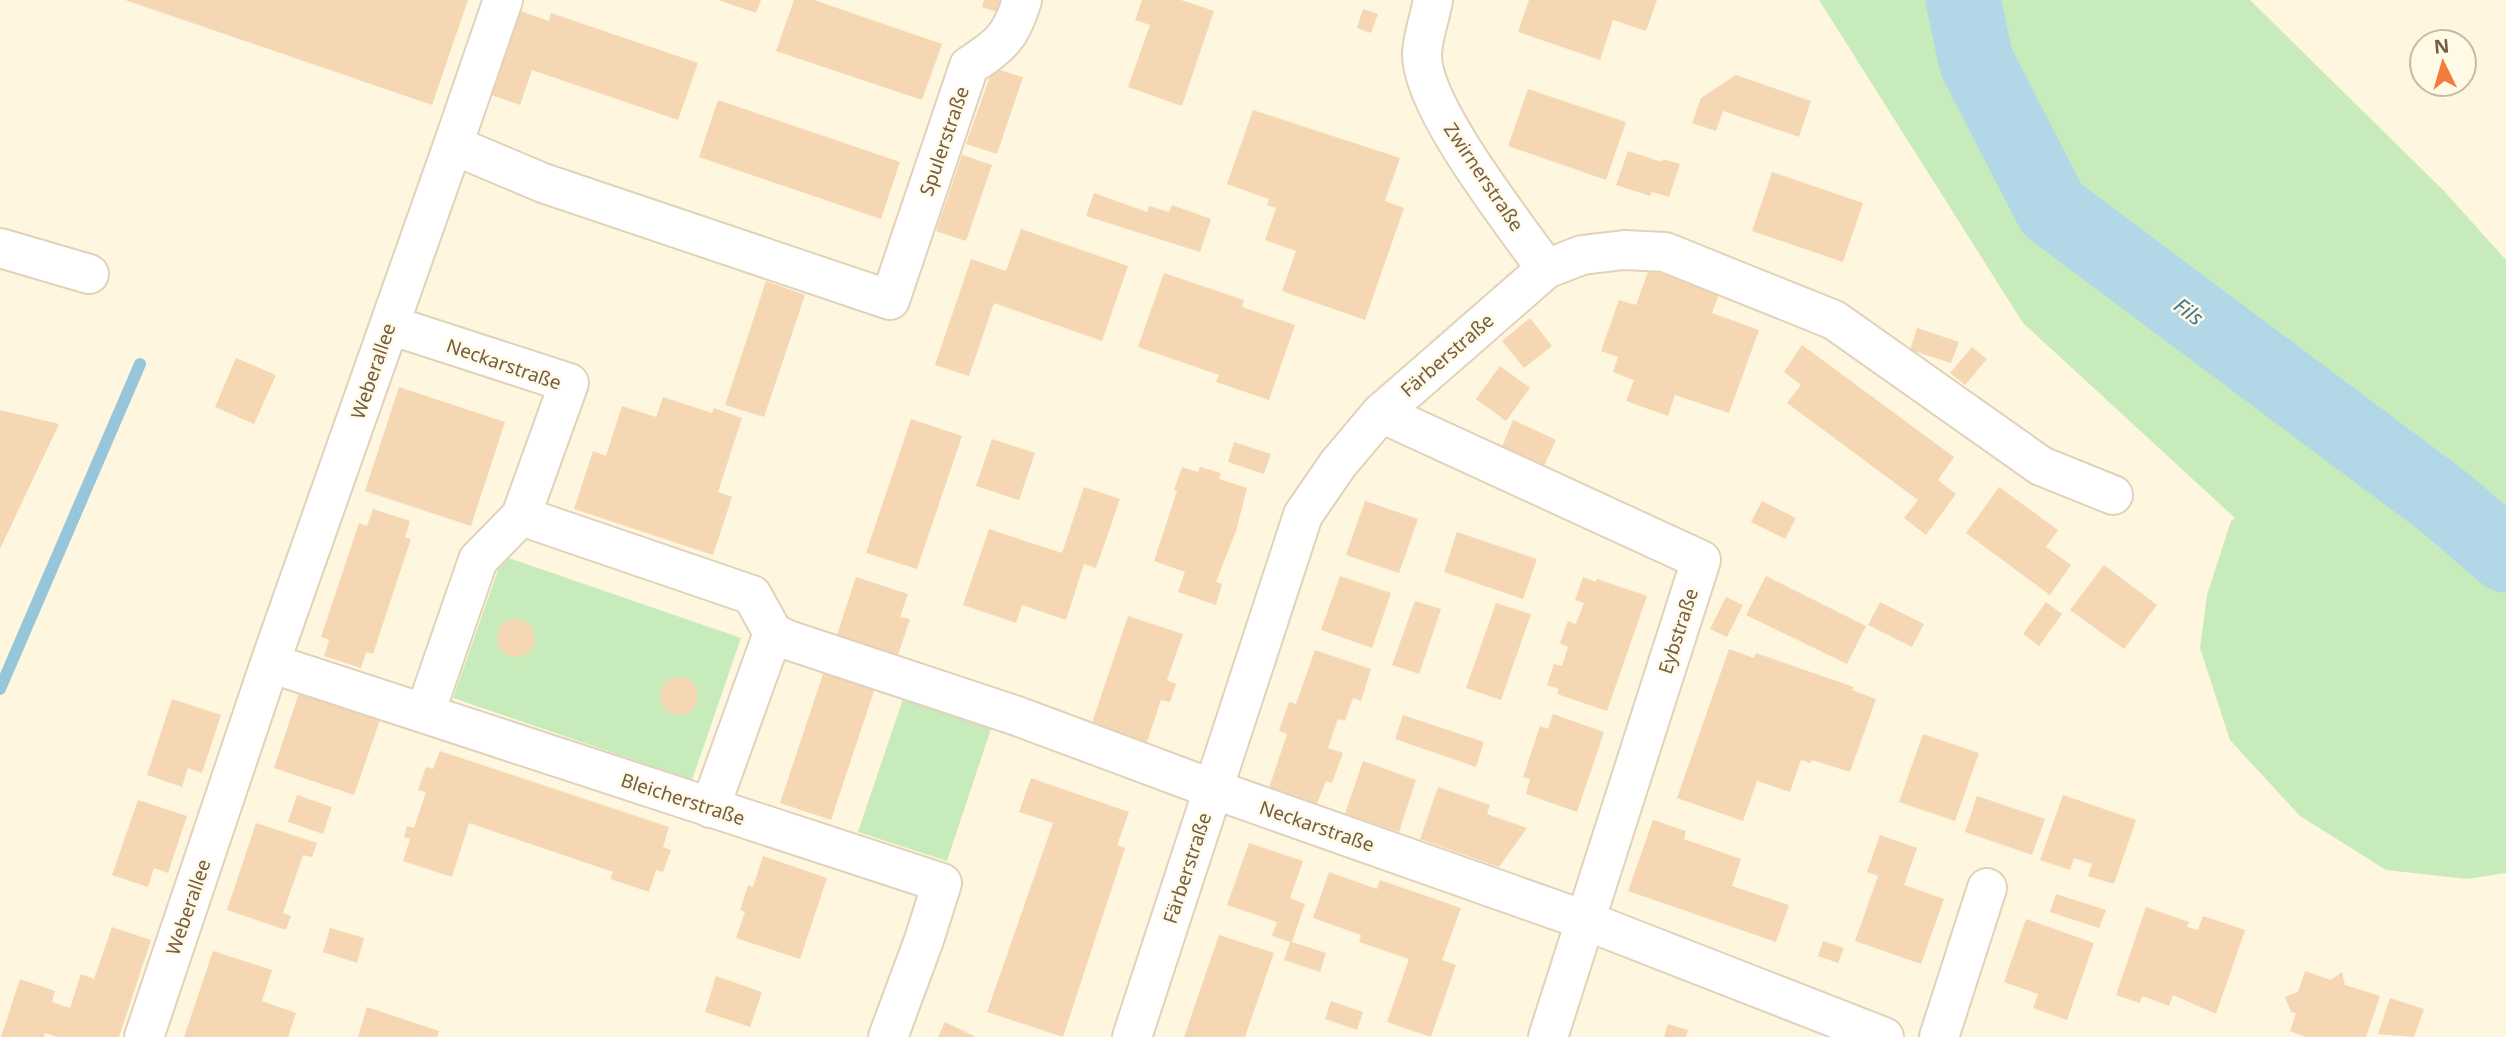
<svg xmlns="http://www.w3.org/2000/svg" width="2506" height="1037" font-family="'Noto Sans',sans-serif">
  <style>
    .green { fill: #c8ebbc }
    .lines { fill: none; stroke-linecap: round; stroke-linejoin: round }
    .stream { stroke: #97c6da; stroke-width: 12 }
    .river { stroke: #b2d8e8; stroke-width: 75 }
    .building { fill: #f5d7b4 }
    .minor-casing { stroke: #e2d2ba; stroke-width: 42 }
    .minor { stroke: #fff; stroke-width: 38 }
    .labels { text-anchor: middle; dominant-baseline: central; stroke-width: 5; stroke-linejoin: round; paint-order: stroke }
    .street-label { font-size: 19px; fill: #745d45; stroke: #fff9e5 }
    .water-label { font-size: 21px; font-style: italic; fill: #407891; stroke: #fff9e5 }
  </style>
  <rect width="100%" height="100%" fill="#fef6de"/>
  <path class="green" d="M 1819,0 L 2250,0 L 2444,191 L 2506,260 L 2506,873 L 2467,879 L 2386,870 L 2300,816 L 2230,740 L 2200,648 L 2207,595 L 2231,521 L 2235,518 L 2023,323 Z
    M 503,556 L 741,638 L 692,780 L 453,698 Z
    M 905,693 L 993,723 L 947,861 L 858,832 Z"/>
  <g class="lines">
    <path class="stream" d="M 0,689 L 140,364"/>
    <path class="river" d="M 1963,0 L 1976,61 L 2052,209 L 2444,502 L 2506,555"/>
  </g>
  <path class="building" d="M 125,0 L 468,0 L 432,105 Z
    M 718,0 L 761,0 L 756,13 Z
    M 794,0 L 814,0 L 942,44 L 922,100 L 776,51 Z
    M 984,0 L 1012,0 L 1007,15 L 982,7 Z
    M 1142,0 L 1181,0 L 1214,11 L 1182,106 L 1128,87 L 1150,25 L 1135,20 Z
    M 1529,0 L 1657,0 L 1646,31 L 1613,20 L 1600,60 L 1518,32 Z
    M 1363,9 L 1378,14 L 1371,33 L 1357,28 Z
    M 520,11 L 549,21 L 551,13 L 698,63 L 678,120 L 532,70 L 520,105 L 491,95 Z
    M 993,68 L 1023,77 L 997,154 L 966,144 Z
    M 1736,75 L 1811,101 L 1799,137 L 1723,111 L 1716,131 L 1692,123 L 1701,98 Z
    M 1528,89 L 1626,122 L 1606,180 L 1508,146 Z
    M 718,100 L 900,162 L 881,219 L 699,157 Z
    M 1253,110 L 1400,158 L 1385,201 L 1404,208 L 1365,320 L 1282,291 L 1296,251 L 1265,240 L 1276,208 L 1267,205 L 1269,199 L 1227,184 Z
    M 1628,151 L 1662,162 L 1663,159 L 1680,164 L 1669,197 L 1652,192 L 1650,196 L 1616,185 Z
    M 962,155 L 992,165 L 966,241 L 936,231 Z
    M 1772,172 L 1863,203 L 1843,262 L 1752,231 Z
    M 1094,193 L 1147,212 L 1149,206 L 1169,212 L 1172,205 L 1211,219 L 1200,252 L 1086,216 Z
    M 1021,229 L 1128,266 L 1102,341 L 994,303 L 969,376 L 935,365 L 971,259 L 1006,271 Z
    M 1649,269 L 1719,294 L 1712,313 L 1759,330 L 1729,413 L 1675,395 L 1668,416 L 1626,401 L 1634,380 L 1613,372 L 1618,357 L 1601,351 L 1619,300 L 1636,305 Z
    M 1164,273 L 1244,300 L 1242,307 L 1295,325 L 1269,400 L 1216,382 L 1219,375 L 1138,347 Z
    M 766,281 L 805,295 L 764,417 L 725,405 Z
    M 1530,318 L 1552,346 L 1524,368 L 1502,341 Z
    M 1917,328 L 1959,342 L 1951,363 L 1910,350 Z
    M 1802,345 L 1954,457 L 1938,480 L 1956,494 L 1926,535 L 1904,518 L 1918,500 L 1787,403 L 1801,385 L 1784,372 Z
    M 1972,347 L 1987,359 L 1965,385 L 1950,373 Z
    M 236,358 L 276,375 L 254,424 L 215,407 Z
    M 1500,366 L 1530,388 L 1506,421 L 1476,399 Z
    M 399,387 L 505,422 L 471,526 L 365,491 Z
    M 663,397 L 712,413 L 714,408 L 742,418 L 718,492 L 732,497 L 713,555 L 574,509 L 593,451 L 606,456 L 622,406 L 656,417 Z
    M 0,410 L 59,424 L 0,549 Z
    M 911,419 L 962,436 L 917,569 L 866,553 Z
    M 1513,420 L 1556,440 L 1543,468 L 1501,449 Z
    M 992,439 L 1035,453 L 1019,500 L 976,486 Z
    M 1234,442 L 1271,454 L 1264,474 L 1228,462 Z
    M 1182,467 L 1198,472 L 1200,467 L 1221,473 L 1219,479 L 1247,488 L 1236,531 L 1216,582 L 1222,584 L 1216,605 L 1178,592 L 1185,572 L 1154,561 L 1177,491 L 1174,490 Z
    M 1084,487 L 1120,499 L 1096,568 L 1084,564 L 1066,620 L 1022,605 L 1016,623 L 963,605 L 989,529 L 1062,553 Z
    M 1999,487 L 2058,530 L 2046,547 L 2071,565 L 2050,595 L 1966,533 Z
    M 1365,501 L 1418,519 L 1399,573 L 1346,555 Z
    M 1762,501 L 1796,518 L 1785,539 L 1751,522 Z
    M 373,509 L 410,521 L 405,537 L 411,539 L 374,651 L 373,654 L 366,652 L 361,668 L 324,656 L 329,640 L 321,637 L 359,523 L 367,526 Z
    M 1457,532 L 1537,559 L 1523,599 L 1444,572 Z
    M 2104,565 L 2157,605 L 2124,649 L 2070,610 Z
    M 1340,576 L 1391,593 L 1372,648 L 1321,630 Z
    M 1766,576 L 1866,626 L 1847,664 L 1746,615 Z
    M 856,577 L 908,594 L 900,617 L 910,619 L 897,658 L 836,638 Z
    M 1583,577 L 1596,582 L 1597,579 L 1647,596 L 1607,711 L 1557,694 L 1559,689 L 1547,685 L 1554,664 L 1562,666 L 1568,647 L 1560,643 L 1568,621 L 1576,624 L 1584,603 L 1575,600 Z
    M 1726,597 L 1743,605 L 1727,637 L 1710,629 Z
    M 1415,601 L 1441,609 L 1419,674 L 1392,665 Z
    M 1880,602 L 1924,624 L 1912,647 L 1868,625 Z
    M 2046,602 L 2062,614 L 2039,646 L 2023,634 Z
    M 1496,603 L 1531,614 L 1501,700 L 1466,688 Z
    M 1128,616 L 1183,634 L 1167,680 L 1176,684 L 1170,702 L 1161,700 L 1147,742 L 1092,723 Z
    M497 638a19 19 0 1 1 38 0a19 19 0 1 1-38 0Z
    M 1729,649 L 1754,658 L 1756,653 L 1854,687 L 1852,690 L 1876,699 L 1850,772 L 1812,760 L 1810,763 L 1801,760 L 1790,792 L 1757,781 L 1743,821 L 1677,798 Z
    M 1315,650 L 1371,669 L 1361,701 L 1353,698 L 1345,721 L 1338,719 L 1328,748 L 1343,753 L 1332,783 L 1326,781 L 1317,804 L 1269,788 L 1287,734 L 1279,731 L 1289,702 L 1296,704 Z
    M 827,662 L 878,679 L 831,820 L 780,803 Z
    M660 696a19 19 0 1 1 38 0a19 19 0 1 1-38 0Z
    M 300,690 L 381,717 L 354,795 L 274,768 Z
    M 172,699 L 221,715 L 202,773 L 188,768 L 182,787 L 147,775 Z
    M 1553,714 L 1604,732 L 1577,812 L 1526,794 L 1530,779 L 1523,777 L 1540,726 L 1548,729 Z
    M 1403,715 L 1484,742 L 1476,767 L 1395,739 Z
    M 1923,734 L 1979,753 L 1955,821 L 1899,802 Z
    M 440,751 L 669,827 L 663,847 L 671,850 L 663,872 L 656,870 L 649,892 L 610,879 L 613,872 L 469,823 L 452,877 L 403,861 L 410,839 L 404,837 L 407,826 L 414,828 L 426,792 L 418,790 L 426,767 L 433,769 Z
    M 1363,761 L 1416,780 L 1399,832 L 1345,814 Z
    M 1031,778 L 1129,812 L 1117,845 L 1125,848 L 1063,1037 L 987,1012 L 1053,823 L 1019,812 Z
    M 1438,787 L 1490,805 L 1487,814 L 1527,828 L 1499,867 L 1420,839 Z
    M 297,795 L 332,807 L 323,834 L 288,822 Z
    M 2063,795 L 2136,820 L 2114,884 L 2088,876 L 2092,864 L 2074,858 L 2070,870 L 2040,860 Z
    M 1977,796 L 2045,819 L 2032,855 L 1965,832 Z
    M 138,800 L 187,816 L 168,873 L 154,868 L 148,887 L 112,875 Z
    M 1653,820 L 1686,831 L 1684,839 L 1741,859 L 1732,886 L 1789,905 L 1776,942 L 1628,891 Z
    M 256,823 L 317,843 L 312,857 L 303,855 L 283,913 L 291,916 L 286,930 L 227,910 Z
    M 1880,835 L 1917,848 L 1904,885 L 1944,899 L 1921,964 L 1855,941 L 1878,876 L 1867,872 Z
    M 1249,843 L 1303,861 L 1290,898 L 1305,904 L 1292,942 L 1326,953 L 1320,972 L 1284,960 L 1290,942 L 1272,936 L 1277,922 L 1227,905 Z
    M 763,856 L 827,878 L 800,959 L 736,938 L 745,912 L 740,910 L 748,885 L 753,887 Z
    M 1329,872 L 1377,889 L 1380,880 L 1461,908 L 1442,960 L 1456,965 L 1431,1037 L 1387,1022 L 1409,959 L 1359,942 L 1361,935 L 1313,918 Z
    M 2056,894 L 2106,910 L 2099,928 L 2050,912 Z
    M 2146,907 L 2189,922 L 2187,927 L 2198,930 L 2203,916 L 2245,930 L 2216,1014 L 2173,995 L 2169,1006 L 2142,996 L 2140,1003 L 2116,995 Z
    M 2026,919 L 2094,943 L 2067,1020 L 2033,1008 L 2038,994 L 2004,982 Z
    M 112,927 L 151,940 L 119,1037 L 57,1037 L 45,1033 L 44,1037 L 1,1037 L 20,979 L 55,991 L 52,1002 L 70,1008 L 81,974 L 94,979 Z
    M 330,928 L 364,938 L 357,963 L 323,952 Z
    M 1219,935 L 1274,953 L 1245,1037 L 1184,1037 Z
    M 1823,941 L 1844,948 L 1838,963 L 1818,956 Z
    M 213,951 L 272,970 L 262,1001 L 296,1013 L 288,1037 L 184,1037 Z
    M 2305,971 L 2331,980 L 2342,972 L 2345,985 L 2380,996 L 2366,1037 L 2306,1037 L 2290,1031 L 2296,1013 L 2291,1012 L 2285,997 L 2298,992 Z
    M 716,976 L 762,992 L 750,1027 L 705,1012 Z
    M 2390,998 L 2424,1009 L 2414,1037 L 2378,1034 Z
    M 1331,1001 L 1363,1012 L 1357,1030 L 1325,1019 Z
    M 367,1007 L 439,1031 L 437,1037 L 358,1037 Z
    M 945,1022 L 976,1037 L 938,1037 Z
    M 1668,1024 L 1688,1030 L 1686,1037 L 1664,1037 Z"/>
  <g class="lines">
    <defs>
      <path id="minor" d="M 1433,0 C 1430,17 1423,36 1422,53 C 1420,106 1514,223 1546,269
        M 453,145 L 503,0
        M 0,248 L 89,274
        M 390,325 L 569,383 L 521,516 L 478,560 L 425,713
        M 1381,413 L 1701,560 L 1548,1037
        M 521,516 L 752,595 L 773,633 L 788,640 L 1017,716 L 1213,789 L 1584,920 L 1884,1037
        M 270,663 L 942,883 L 924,940 L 888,1037
        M 710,808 L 773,633
        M 144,1037 L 270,663 L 453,145 L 543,183 L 890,300 L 969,66 C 1001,45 1011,37 1022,0
        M 1132,1037 L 1303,515 L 1338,464 L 1381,413 L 1546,269 L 1582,255 L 1624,250 L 1665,252 L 1834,320 L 2041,466 L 2113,495
        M 1939,1037 L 1987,888"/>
    </defs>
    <use href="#minor" class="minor-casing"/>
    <use href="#minor" class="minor"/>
  </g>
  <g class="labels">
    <g class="street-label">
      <text transform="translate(944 141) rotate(-71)">Spulerstraße</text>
      <text transform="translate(1484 177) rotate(56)">Zwirnerstraße</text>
      <text transform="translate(1447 355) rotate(-41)">Färberstraße</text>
      <text transform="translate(504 364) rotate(19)">Neckarstraße</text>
      <text transform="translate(373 371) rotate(-71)">Weberallee</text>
      <text transform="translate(1678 631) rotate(-72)">Eybstraße</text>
      <text transform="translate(683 799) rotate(18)">Bleicherstraße</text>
      <text transform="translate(1317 826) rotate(19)">Neckarstraße</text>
      <text transform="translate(1187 868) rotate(-72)">Färberstraße</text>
      <text transform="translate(188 907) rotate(-71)">Weberallee</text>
    </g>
    <g class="water-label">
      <text transform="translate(2189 311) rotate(37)">Fils</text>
    </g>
  </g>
  <g transform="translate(2443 63) rotate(355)"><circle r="33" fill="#fff9e5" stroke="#c7bba5" stroke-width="2"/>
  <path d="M0-5L12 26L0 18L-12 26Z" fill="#f07e3a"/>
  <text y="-10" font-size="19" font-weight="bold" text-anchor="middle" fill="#745d45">N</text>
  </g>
</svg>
